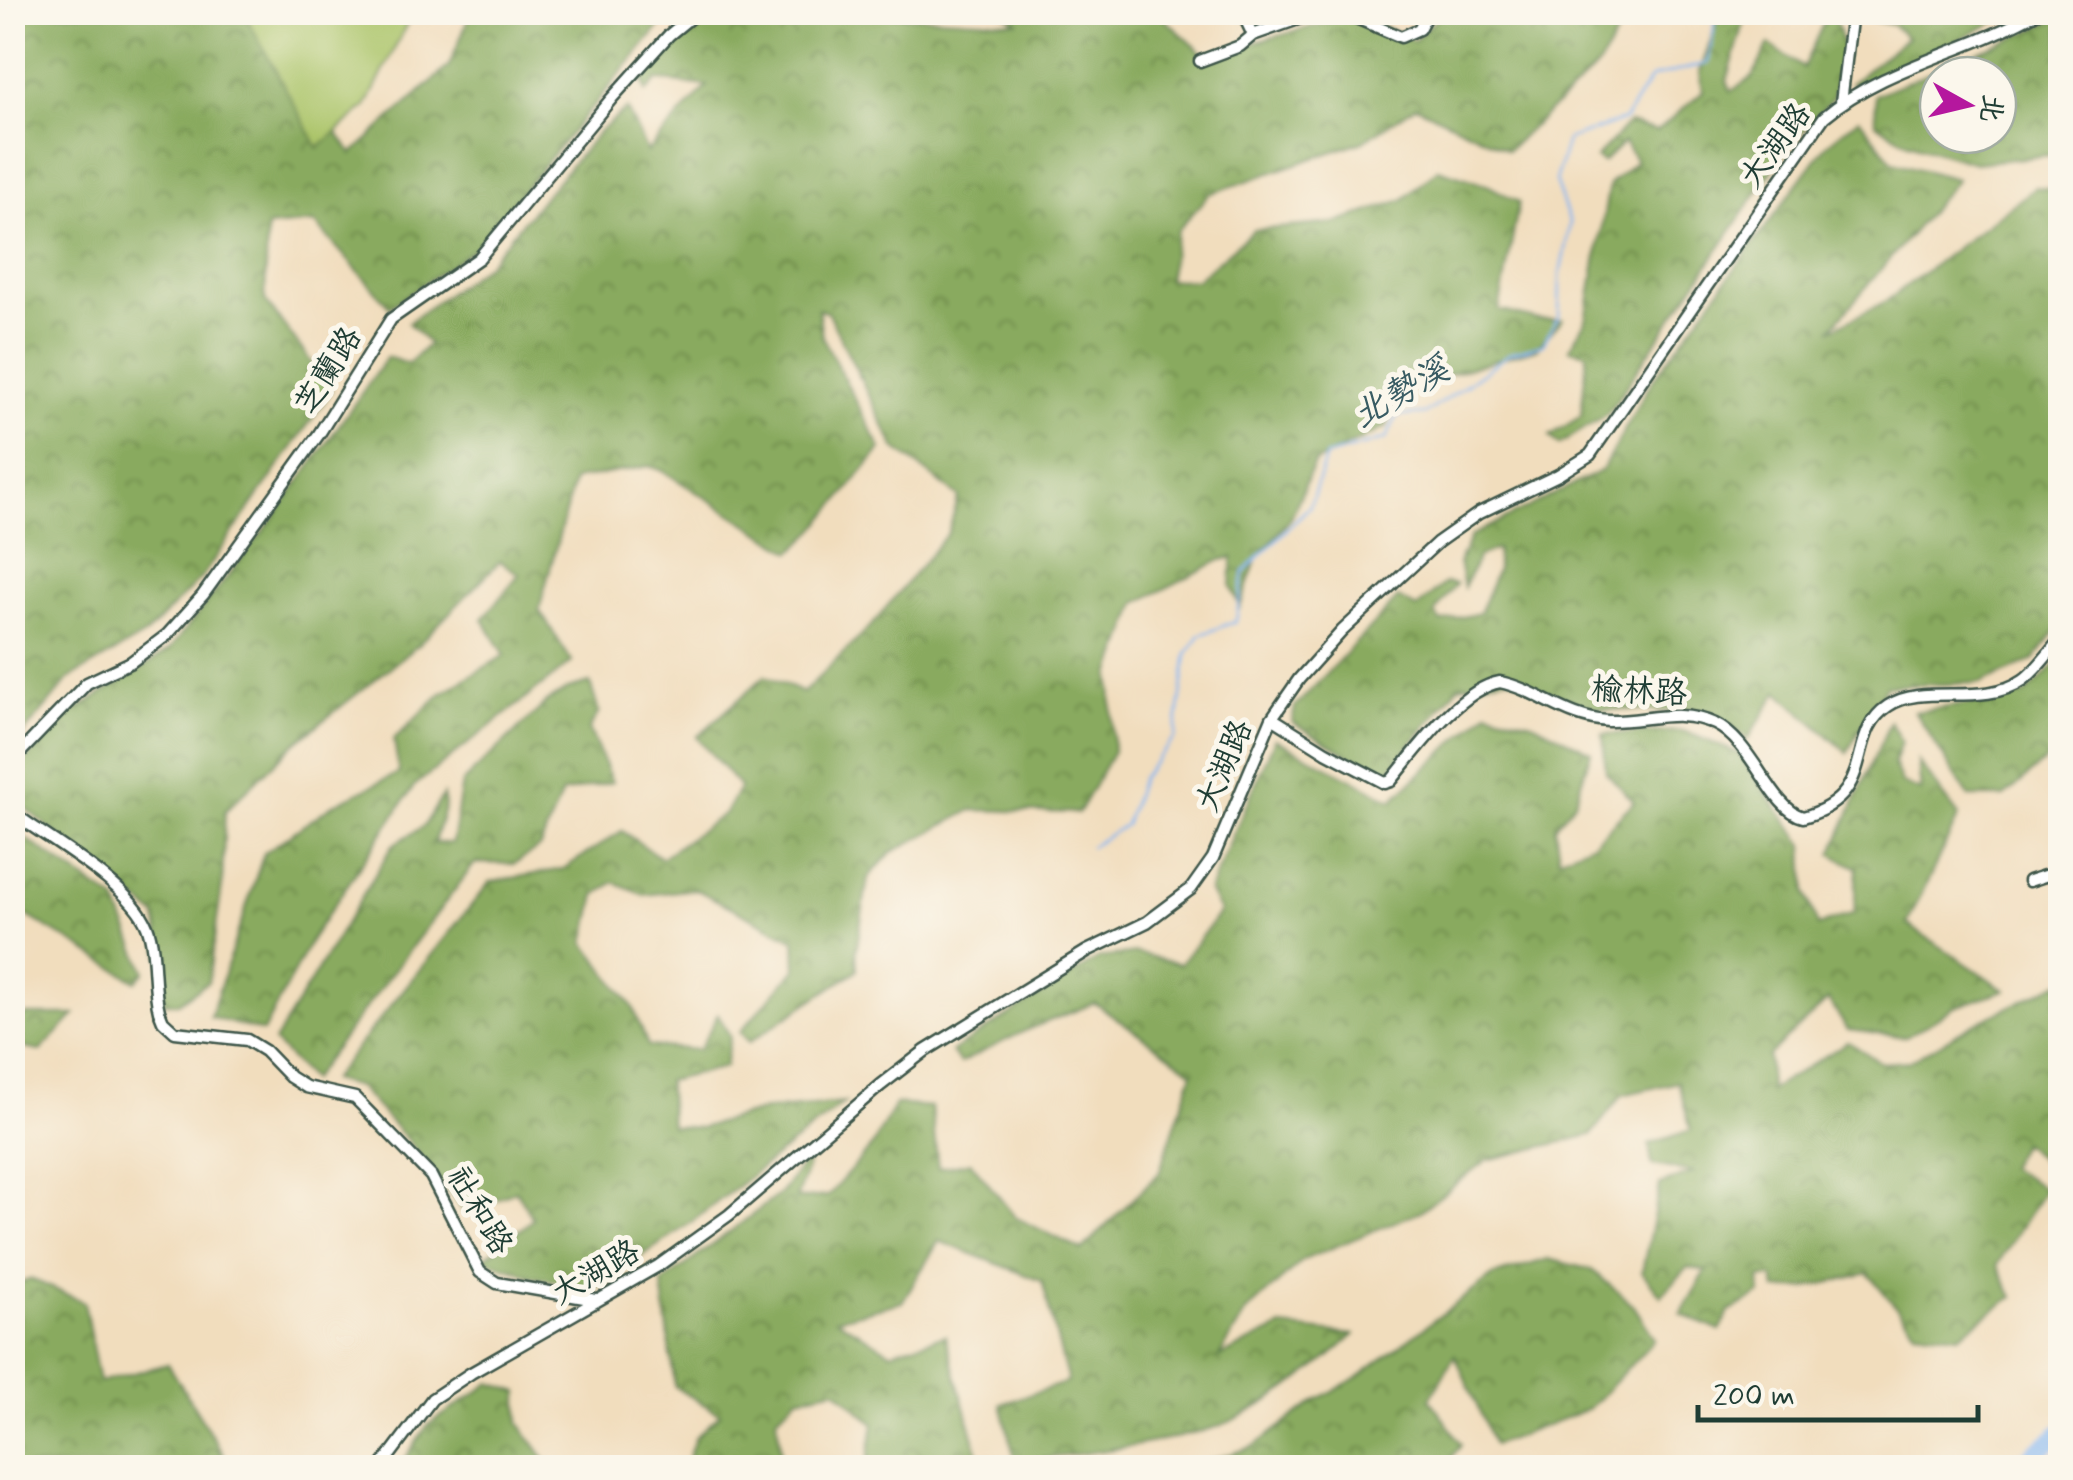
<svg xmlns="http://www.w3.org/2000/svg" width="2073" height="1480" font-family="Mynerve,'LXGW WenKai TC',sans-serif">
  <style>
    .forest { fill: url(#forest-crowns); stroke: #547449; stroke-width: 2.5; fill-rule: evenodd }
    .pitch { fill: #acc56a; stroke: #66814f; stroke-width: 2.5 }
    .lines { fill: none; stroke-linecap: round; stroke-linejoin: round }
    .stream { stroke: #83b5f0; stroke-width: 2.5 }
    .river { stroke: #83b5f0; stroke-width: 18 }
    .minor-casing { stroke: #3e5549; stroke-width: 15 }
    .minor { stroke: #fff; stroke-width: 10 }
    .labels { text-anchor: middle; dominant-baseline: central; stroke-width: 10; stroke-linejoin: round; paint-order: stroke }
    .street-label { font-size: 32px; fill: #1f3d34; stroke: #fbf7ec }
    .water-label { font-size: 35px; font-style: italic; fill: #385b63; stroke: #fbf7ec }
  </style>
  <defs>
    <pattern id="forest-crowns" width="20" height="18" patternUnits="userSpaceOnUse" patternTransform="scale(2.5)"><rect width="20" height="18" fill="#89aa5e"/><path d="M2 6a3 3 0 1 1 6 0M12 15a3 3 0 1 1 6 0" fill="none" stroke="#6f8c4e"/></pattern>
  </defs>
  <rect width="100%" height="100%" fill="#fbf7ec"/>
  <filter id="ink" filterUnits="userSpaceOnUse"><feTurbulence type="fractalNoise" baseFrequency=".01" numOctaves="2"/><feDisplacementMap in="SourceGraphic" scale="20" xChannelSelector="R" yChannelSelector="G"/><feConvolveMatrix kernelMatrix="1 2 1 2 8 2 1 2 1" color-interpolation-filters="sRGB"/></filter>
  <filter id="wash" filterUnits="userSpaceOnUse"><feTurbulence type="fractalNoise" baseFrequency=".0048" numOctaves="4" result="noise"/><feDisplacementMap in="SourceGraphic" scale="40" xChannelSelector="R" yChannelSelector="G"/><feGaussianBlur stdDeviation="2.25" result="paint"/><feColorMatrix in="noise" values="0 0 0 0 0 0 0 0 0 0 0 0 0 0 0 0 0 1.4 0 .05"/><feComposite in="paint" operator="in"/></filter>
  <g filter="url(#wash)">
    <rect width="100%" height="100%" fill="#f1ddbd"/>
    <path class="forest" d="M 1859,12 L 2015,12 L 2015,13 L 1860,86 L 1851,83 L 1907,38 L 1893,25 L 1858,17 Z
      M 13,13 L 255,13 L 352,154 L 449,66 L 471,13 L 671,13 L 475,248 L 390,307 L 315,223 L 267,227 L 265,300 L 332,390 L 202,577 L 146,634 L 69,679 L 13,747 L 12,125 C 16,87 13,51 13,13 Z
      M 722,13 L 848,13 L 1019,22 L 1003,13 L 1158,13 L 1206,56 L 1357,14 L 1414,41 L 1442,13 L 1629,13 L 1599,65 L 1508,150 L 1416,106 L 1363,141 L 1209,194 L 1177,231 L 1168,279 L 1196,280 L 1254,230 L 1337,223 L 1403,200 L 1438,169 L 1487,185 L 1519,202 L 1499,310 L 1535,319 L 1562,320 L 1537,348 L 1399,389 L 1386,427 L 1314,463 L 1291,518 L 1256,560 L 1240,607 L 1231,586 L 1233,557 L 1221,560 L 1137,603 L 1111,675 L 1113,752 L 1078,813 L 972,810 L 891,853 L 868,878 L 856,951 L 857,970 L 749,1042 L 740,1032 L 796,969 L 795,940 L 695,889 L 644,895 L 614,882 L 596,895 L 585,943 L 633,1007 L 648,1046 L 699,1050 L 718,1014 L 730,1037 L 725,1067 L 667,1081 L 671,1126 L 700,1128 L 765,1110 L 844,1103 L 689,1224 L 594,1289 L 533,1277 L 483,1259 L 533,1219 L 516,1190 L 466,1214 L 410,1143 L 358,1087 L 331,1080 L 490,882 L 563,869 L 622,831 L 661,858 L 725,813 L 740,787 L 697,737 L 765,676 L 803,693 L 870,627 L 948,533 L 959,497 L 895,448 L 828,313 L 818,309 L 822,336 L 881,449 L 816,529 L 792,552 L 663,471 L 649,466 L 574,480 L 539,610 L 572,662 L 414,786 L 311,939 L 263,1032 L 210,1017 L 264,853 L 334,804 L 399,773 L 394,739 L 442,693 L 505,655 L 483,619 L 519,574 L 500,561 L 419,644 L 294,744 L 225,811 L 222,886 L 208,982 L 178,1003 L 164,1003 L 157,917 L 13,798 L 15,772 L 70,714 L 168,651 L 274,518 L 387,357 L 408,364 L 429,344 L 408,323 L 486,265 L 598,133 L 627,109 L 647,152 L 707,86 L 657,80 L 646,92 L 642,80 L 672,48 Z
      M 1720,13 L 1747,13 L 1727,81 L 1731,91 L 1752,78 L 1769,44 L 1803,68 L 1828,13 L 1833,13 L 1844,50 L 1833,98 L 1788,147 L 1608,413 L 1559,445 L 1550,436 L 1581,416 L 1587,353 L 1569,349 L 1586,320 L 1609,185 L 1636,161 L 1624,142 L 1603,162 L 1596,158 L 1629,123 L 1657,131 L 1703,92 L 1700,72 Z
      M 2060,18 L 2060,154 L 1975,163 L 1908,143 L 1876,123 L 1875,95 ZM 1938,75 L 1998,75 L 1998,135 L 1938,135 Z
      M 1859,118 L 1893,162 L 1957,179 L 1830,330 L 1888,300 L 2036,187 L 2060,190 L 2060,625 L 2034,660 L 1982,683 L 1886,686 L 1847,752 L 1778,692 L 1748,739 L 1710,712 L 1593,709 L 1509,677 L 1459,686 L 1385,776 L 1292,722 L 1295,707 L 1398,598 L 1417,608 L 1445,583 L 1456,584 L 1435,612 L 1440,622 L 1480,613 L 1497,569 L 1497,549 L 1478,557 L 1464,587 L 1459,562 L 1471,536 L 1602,470 L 1652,381 L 1827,144 Z
      M 2060,660 L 2060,748 L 2004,797 L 1969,797 L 1915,712 L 2025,695 Z
      M 590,683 L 599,712 L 589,729 L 612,782 L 562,793 L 540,847 L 514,864 L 475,863 L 311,1080 L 274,1042 L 393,845 L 424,826 L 443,795 L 445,805 L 434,843 L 452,843 L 462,783 L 547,702 L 568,689 Z
      M 1488,711 L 1532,722 L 1591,752 L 1575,801 L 1555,827 L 1559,858 L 1593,843 L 1634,802 L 1606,772 L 1603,734 L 1683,731 L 1738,753 L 1804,845 L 1806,892 L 1818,926 L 1854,913 L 1857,868 L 1832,854 L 1890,722 L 1901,741 L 1894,764 L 1902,783 L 1921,791 L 1918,761 L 1959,816 L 1907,924 L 2005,990 L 1955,1007 L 1906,1037 L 1848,1030 L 1828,1000 L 1768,1056 L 1770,1090 L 1848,1042 L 1882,1063 L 1910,1061 L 1970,1026 L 2060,982 L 2060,1176 L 2022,1143 L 2008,1167 L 2045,1189 L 1997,1265 L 2013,1297 L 1959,1335 L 1915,1330 L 1868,1273 L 1807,1288 L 1776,1290 L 1774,1278 L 1760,1278 L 1761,1294 L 1729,1312 L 1720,1331 L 1681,1314 L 1706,1271 L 1688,1267 L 1661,1296 L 1642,1272 L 1660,1185 L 1693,1172 L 1652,1165 L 1649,1144 L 1691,1130 L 1678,1082 L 1622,1095 L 1591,1135 L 1487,1160 L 1421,1211 L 1303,1260 L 1246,1312 L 1219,1357 L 1282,1327 L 1354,1335 C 1321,1366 1256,1415 1213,1428 C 1150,1447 1081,1453 1016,1463 L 1001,1404 L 1068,1382 L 1042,1281 L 939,1241 L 902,1302 L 836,1319 L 891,1352 L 945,1335 L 979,1457 L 940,1467 L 867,1467 L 874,1424 L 836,1389 L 798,1397 L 777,1417 L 782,1467 L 685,1467 L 695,1438 L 720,1414 L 675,1387 L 662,1283 L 781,1193 L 804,1162 L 808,1165 L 796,1199 L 828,1196 L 873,1145 L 895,1104 L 931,1107 L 938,1168 L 971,1162 L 1015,1217 L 1082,1250 L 1159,1173 L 1193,1072 L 1095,1003 L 1031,1028 L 960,1063 L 951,1052 L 1099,958 L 1136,953 L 1180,964 L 1220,912 L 1209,890 L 1275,739 L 1392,800 Z
      M 12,829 L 116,901 L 145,971 L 136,981 L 13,907 Z
      M 12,1015 L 75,1015 L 40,1051 L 13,1046 Z
      M 1548,1259 L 1592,1270 L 1634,1306 L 1655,1339 L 1589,1409 L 1494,1445 L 1455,1355 L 1430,1399 L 1461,1444 L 1445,1467 L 1196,1467 L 1195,1465 L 1253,1447 L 1318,1399 L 1357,1378 L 1493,1276 Z
      M 31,1279 L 84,1302 L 99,1382 L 168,1364 L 231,1467 L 13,1467 L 13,1286 Z
      M 491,1383 L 519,1392 L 519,1423 L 551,1467 L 400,1467 L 427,1426 Z"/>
    <path class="pitch" d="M 244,13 L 412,13 L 366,107 L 318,148 Z"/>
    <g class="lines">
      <path class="stream" d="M 1090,847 L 1125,825 L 1141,778 L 1175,738 L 1187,654 L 1200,635 L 1236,621 L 1244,572 L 1310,506 L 1326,456 L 1386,439 L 1397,416 L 1425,414 L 1509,354 L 1543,344 L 1559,316 L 1560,275 L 1570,223 L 1555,181 L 1567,140 L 1624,120 L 1651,78 L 1708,63 L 1717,12"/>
      <path class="river" d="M 2016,1468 L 2060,1433"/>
    </g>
  </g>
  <g filter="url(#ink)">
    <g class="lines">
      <defs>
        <path id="minor" d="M 1242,12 L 1253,35
          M 1342,12 L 1401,37 L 1419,29 L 1428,12
          M 1200,61 L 1240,46 L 1253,35 L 1318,12
          M 1841,102 L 1852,12
          M 1272,718 L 1326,752 L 1385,783 L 1391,781 C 1416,751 1460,689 1500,682 C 1538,690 1567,719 1608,721 C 1645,722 1679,707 1715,724 C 1753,742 1771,809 1803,817 C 1880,795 1844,735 1888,706 C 1924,682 1982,708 2023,680 C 2037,670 2049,652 2060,640
          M 12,761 L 87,683 L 131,662 L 167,635 L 203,595 L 319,434 L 391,319 L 479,258 L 612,98 L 669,35 L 697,12
          M 12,812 C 49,840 131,885 147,926 C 157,952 152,984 159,1011 L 163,1021 L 175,1032 L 247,1040 L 265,1051 L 290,1077 L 306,1087 L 355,1098 L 431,1176 L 480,1272 L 497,1283 L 596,1300
          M 2029,881 L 2060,871
          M 380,1468 L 432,1399 L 471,1373 L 658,1266 L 729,1215 L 881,1085 L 925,1051 L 1087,951 L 1147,922 L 1191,889 L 1213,858 L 1272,718 L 1299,679 L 1342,631 L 1438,542 L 1479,513 L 1558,475 L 1590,455 L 1824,117 C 1885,66 1969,52 2038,12"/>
      </defs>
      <use href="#minor" class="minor-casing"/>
      <use href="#minor" class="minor"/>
    </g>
  </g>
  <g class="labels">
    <g class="street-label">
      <text transform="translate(1776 146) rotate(-54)">大湖路</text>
      <text transform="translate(329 371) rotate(-58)">芝蘭路</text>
      <text transform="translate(1639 692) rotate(3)">榆林路</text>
      <text transform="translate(1225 766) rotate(-67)">大湖路</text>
      <text transform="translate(479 1211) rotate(59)">社和路</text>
      <text transform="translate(596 1273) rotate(-30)">大湖路</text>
    </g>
    <g class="water-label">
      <text transform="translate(1401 393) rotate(-30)">北勢溪</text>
    </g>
  </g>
  <rect width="2073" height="1480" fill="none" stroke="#fbf7ec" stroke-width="50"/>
  <g transform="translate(1968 105) rotate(98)"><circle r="48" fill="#fbf7ec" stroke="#a3ada2" stroke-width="2.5"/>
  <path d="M0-8L18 38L0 25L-18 38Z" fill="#b5179e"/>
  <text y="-15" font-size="28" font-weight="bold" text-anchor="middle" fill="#1f3d34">北</text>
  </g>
  <path d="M1698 1405v15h280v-15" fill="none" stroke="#1f3d34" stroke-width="5"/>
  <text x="1713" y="1405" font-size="30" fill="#1f3d34" stroke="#fbf7ec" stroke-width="8" paint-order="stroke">200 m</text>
</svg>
